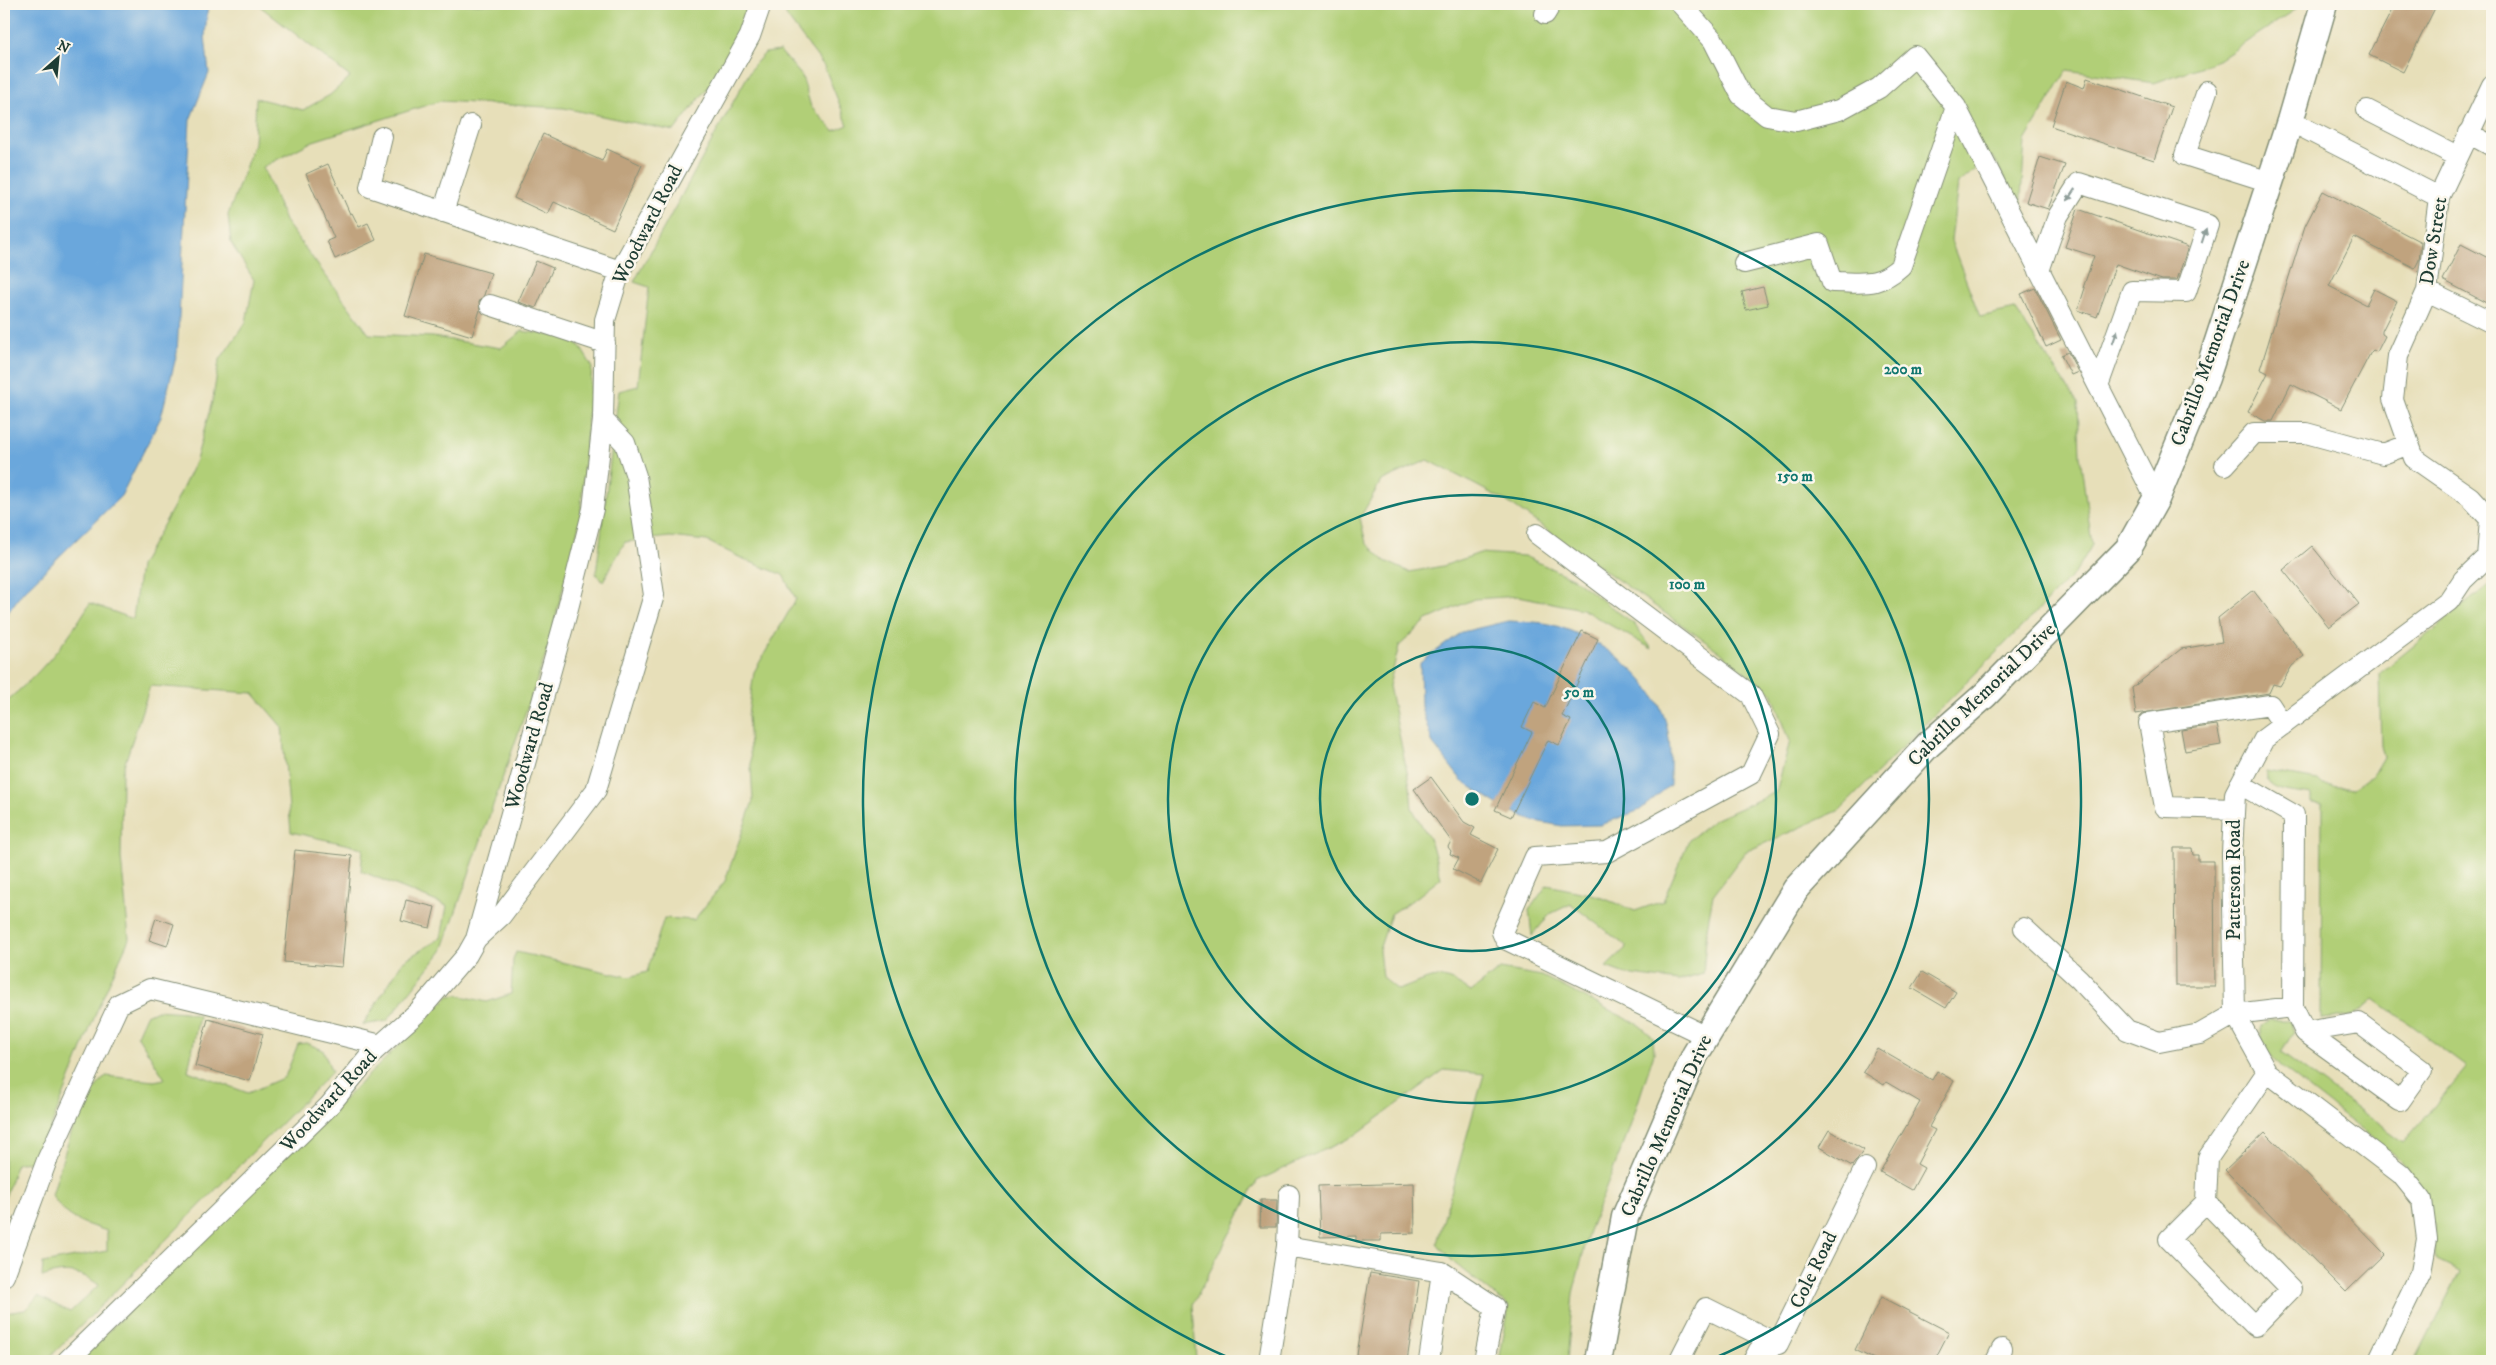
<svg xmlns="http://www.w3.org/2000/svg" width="2496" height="1365" font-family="'IM FELL DW Pica',serif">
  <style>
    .green { fill: #b1cf77; stroke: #688656 }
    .water { fill: #6ba7dc; stroke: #457288 }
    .building { fill: #c0a37e }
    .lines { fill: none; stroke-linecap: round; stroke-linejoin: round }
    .minor-casing { stroke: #838e76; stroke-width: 22 }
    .major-casing { stroke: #838e76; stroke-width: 29 }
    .minor { stroke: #fff; stroke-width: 20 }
    .major { stroke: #fff; stroke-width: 26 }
    .oneway { fill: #8f9e9a }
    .ring { fill: none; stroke: #0f766e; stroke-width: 2.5 }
    .labels { text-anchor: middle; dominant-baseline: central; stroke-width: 5; stroke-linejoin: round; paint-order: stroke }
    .street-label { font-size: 20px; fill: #1f3d34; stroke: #fbf7ec }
    .centre { fill: #0f766e; stroke: #fbf7ec; stroke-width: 2.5 }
    .ring-label { font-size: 15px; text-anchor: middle; font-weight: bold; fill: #0f766e; stroke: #fbf7ec; stroke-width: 5; stroke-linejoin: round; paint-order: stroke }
  </style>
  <rect width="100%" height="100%" fill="#fbf7ec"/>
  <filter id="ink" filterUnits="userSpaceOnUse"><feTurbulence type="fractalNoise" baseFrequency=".02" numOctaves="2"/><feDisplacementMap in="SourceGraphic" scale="10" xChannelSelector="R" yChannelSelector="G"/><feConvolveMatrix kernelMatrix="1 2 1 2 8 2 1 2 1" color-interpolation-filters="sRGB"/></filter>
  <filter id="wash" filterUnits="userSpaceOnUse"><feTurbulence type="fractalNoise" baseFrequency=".0096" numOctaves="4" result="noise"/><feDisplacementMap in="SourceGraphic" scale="20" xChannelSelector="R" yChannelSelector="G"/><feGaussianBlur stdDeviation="1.12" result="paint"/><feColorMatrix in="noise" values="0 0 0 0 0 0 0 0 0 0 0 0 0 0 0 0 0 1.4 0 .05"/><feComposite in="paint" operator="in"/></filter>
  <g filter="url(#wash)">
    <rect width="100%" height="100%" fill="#e7dfb9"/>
    <path class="green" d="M 260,4 L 751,4 L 748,12 L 716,77 L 674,131 L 564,108 L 440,101 L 313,141 L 263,167 L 285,221 L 369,334 L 433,337 L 501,348 L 522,331 L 562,337 L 579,345 L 592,366 L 580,521 L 547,651 L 442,951 L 387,1021 L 363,1025 L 403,961 L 441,938 L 447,906 L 361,871 L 363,848 L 291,832 L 282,727 L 253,693 L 150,686 L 122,772 L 121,858 L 129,939 L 98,1008 L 37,1162 L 17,1163 L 4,1200 L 4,703 C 41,673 65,644 90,603 L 133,619 L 140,566 L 173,508 L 196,460 L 213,398 L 219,361 L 246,322 L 254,280 L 231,243 L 228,215 L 254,144 L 256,98 L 303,110 L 330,95 L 350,77 L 261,7 Z
      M 781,4 L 2297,4 L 2295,10 L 2219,60 L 2154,83 L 2067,70 L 2025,141 L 2020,211 L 1993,156 L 1958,183 L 1951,241 L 1980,317 L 2015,309 L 2078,403 L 2080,456 L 2092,545 L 2076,572 L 1840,810 L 1745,852 L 1713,895 L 1707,928 L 1703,974 L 1679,981 L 1625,974 L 1606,967 L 1627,947 L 1571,904 L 1550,914 L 1532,936 L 1529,910 L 1547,885 L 1595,895 L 1635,911 L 1663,901 L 1689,840 L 1714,820 L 1776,792 L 1790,741 L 1772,693 L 1716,649 L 1506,501 L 1428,460 L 1381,481 L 1360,518 L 1366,543 L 1385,561 L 1409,572 L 1443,566 L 1480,553 L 1524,556 L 1574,579 L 1634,624 L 1652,649 L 1582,609 L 1519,596 L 1474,599 L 1427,620 L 1399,646 L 1389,686 L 1410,786 L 1412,808 L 1431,842 L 1441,878 L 1417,897 L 1391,914 L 1379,950 L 1382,977 L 1398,990 C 1435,977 1436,969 1471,992 L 1500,969 L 1542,976 L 1639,1025 L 1653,1037 L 1654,1053 L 1629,1130 L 1589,1231 L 1573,1293 L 1567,1361 L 1499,1361 L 1509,1307 L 1453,1262 L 1437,1243 L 1484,1074 L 1444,1070 L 1354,1136 L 1257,1181 L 1193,1304 L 1196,1361 L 78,1361 L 449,996 L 457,995 L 487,1002 L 511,994 L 513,960 L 516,952 L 629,977 L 647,972 L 664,918 L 694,920 L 725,881 L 753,801 L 748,715 L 754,672 L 796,599 L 783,575 L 743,559 L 707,541 L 670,537 L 625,542 L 603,581 L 596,574 L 619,391 L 638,386 L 649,287 L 634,282 L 753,66 L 765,53 L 780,51 L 802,76 L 811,107 L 834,131 L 848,125 L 824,66 L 787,17 Z
      M 2492,582 L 2492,1361 L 2415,1361 L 2460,1271 L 2435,1259 L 2435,1227 L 2408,1169 L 2394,1155 L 2280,1066 L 2267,1051 L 2261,1040 L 2261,1026 L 2270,1020 L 2290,1020 L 2294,1031 L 2281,1053 L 2404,1142 L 2467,1067 L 2374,998 C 2354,1020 2350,1016 2321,1019 L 2322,804 L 2312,803 L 2312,795 C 2297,792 2262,793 2266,771 L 2318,780 L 2323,785 L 2353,789 L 2374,774 L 2384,757 L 2381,746 L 2379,674 Z
      M 157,1010 L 185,1012 L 199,1016 L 188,1071 L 248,1093 L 285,1077 L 298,1044 L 306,1043 L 323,1050 L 332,1072 L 55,1352 L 44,1361 L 4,1361 L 5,1313 L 25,1310 L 38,1296 L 70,1312 L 99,1285 C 80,1271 65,1269 42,1277 L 43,1263 L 107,1251 L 107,1231 C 82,1223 66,1219 52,1195 C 65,1153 74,1108 106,1076 L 154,1081 L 165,1079 L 137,1035 L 146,1015 Z"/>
    <path class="water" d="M 4,4 L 208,4 L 205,36 L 209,73 L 190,120 L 177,353 L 161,417 L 121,496 L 22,593 L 4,618 Z
      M 1508,621 C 1522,622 1539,621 1553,625 C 1601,638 1660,680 1668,732 C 1671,749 1670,768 1670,785 L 1640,810 L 1600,825 L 1562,826 L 1534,821 L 1501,806 L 1463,782 L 1433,744 L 1421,707 L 1420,663 L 1462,632 Z"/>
    <g id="blocks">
      <path class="building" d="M 2395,4 L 2437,4 L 2403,72 L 2369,55 Z
        M 2087,78 L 2172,107 L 2154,160 L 2051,126 L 2066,81 L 2084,88 Z
        M 543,134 L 602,161 L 607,149 L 642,165 L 613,229 L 554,202 L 548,214 L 514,198 Z
        M 2040,157 L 2065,165 L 2048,209 L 2026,202 Z
        M 328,164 L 350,214 L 352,213 L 359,227 L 368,223 L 376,240 L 335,259 L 327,241 L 334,238 L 306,174 Z
        M 2323,191 L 2421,242 L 2419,260 L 2415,268 L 2354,237 L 2329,286 L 2366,305 L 2374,289 L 2397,301 L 2382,331 L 2382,334 L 2385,336 L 2377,352 L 2373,350 L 2371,352 L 2341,409 L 2291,384 L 2273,421 L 2265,421 L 2248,412 L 2268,373 L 2260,369 L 2305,226 Z
        M 2078,209 L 2188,247 L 2177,280 L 2162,280 L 2116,264 L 2097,317 L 2078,310 L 2085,288 L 2083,288 L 2094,256 L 2065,247 Z
        M 2461,244 L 2492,260 L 2492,306 L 2443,280 Z
        M 424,254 L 491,273 L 484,295 L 479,302 L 480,310 L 472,336 L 405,316 Z
        M 536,261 L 553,268 L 536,308 L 518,302 Z
        M 1763,287 L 1768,305 L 1746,310 L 1742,292 Z
        M 2035,288 L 2061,340 L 2046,347 L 2021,294 Z
        M 2068,352 L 2078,372 L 2071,375 L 2061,355 Z
        M 2312,546 L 2359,604 L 2329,627 L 2283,570 Z
        M 2253,590 L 2304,656 L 2292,666 L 2280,686 L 2273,684 L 2269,693 L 2136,714 L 2132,688 L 2181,649 L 2222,642 L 2218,618 Z
        M 1582,631 L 1598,639 L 1562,716 L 1571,720 L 1559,745 L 1548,740 L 1511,817 L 1495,810 L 1532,732 L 1522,727 L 1534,702 L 1545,708 Z
        M 2217,725 L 2221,745 L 2185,751 L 2181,730 Z
        M 1431,777 L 1464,822 L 1475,828 L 1471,835 L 1498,849 L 1481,883 L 1453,869 L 1459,858 L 1450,854 L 1451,851 L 1448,847 L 1451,841 L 1414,789 Z
        M 2174,848 L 2192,848 L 2193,855 L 2198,855 L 2198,861 L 2214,861 L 2215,986 L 2175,986 Z
        M 295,850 L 352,856 L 342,967 L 284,962 Z
        M 406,900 L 435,907 L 430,928 L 401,921 Z
        M 156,918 L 174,924 L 167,946 L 149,940 Z
        M 1922,972 L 1956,992 L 1946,1008 L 1912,988 Z
        M 208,1019 L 263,1034 L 250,1081 L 195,1066 Z
        M 1877,1048 L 1932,1080 L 1937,1071 L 1954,1081 L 1929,1127 L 1935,1130 L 1917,1164 L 1924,1168 L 1912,1190 L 1880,1172 L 1920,1102 L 1886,1082 L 1884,1085 L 1863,1072 Z
        M 1829,1130 L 1864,1150 L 1852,1166 L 1819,1147 Z
        M 2265,1132 L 2385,1254 L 2346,1292 L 2225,1170 Z
        M 1414,1183 L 1415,1233 L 1381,1234 L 1381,1241 L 1356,1241 L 1356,1236 L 1320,1237 L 1318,1186 Z
        M 1261,1200 L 1277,1200 L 1276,1227 L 1260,1227 Z
        M 1370,1273 L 1419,1281 L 1407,1361 L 1356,1361 Z
        M 1881,1297 L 1949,1332 L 1934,1361 L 1878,1361 L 1855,1350 Z"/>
    </g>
  </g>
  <g filter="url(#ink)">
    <use href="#blocks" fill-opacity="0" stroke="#838e76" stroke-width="1"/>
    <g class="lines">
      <defs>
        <path id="minor" d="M 1681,4 L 1713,40 L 1741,95 L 1767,116 L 1796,121 L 1839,110 L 1879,88 L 1915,56 L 1956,107 L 2156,499
          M 1545,14 L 1551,4
          M 2207,91 L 2185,155 L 2270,182
          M 2367,110 L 2457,156
          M 2290,121 L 2439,197
          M 2468,133 L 2492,146
          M 382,137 L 370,187 L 620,271
          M 443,212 L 471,125
          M 1744,263 L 1819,244 L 1832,282 C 1862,282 1877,288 1901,266 L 1956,107
          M 2039,271 L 2058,216 L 2079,183 L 2208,225 L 2186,292 L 2132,291 L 2099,383
          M 2427,291 L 2492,323
          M 490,305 L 605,343
          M 2225,465 L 2254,433 L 2306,433 L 2383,454 L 2409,444
          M 1537,534 L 1751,695 L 1770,734 L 1751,774 L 1607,852 L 1535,857 L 1502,932 L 1505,939 L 1706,1036
          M 2240,784 L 2294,815 L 2293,1007 L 2305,1032 L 2400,1101 L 2422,1070 L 2359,1023 L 2305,1032
          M 2234,809 L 2165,807 L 2149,723 L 2270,705 L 2283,725
          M 2024,928 L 2079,979 L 2127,1030 L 2159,1042 L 2200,1034 L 2235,1014 L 2293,1007
          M 476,939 L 501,916 L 596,790 L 654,595 L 636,476 L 625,443 L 603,420
          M 2206,1202 L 2169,1239 L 2255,1326 L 2291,1289 L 2206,1202 L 2208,1158 L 2267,1072
          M 1287,1246 L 1442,1272 L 1495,1307 L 1484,1361
          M 4,1276 L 47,1160 L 119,1004 L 150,989 L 381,1045
          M 67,1361 L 329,1106 L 374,1051 L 419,1011 L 467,955 L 476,939 L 566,616 L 593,509 L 603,420 L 605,320 L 620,271 L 750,36 L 761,4
          M 1269,1361 L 1287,1246 L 1289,1195
          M 1429,1361 L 1442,1272
          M 1679,1361 L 1706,1308 L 1778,1344
          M 1753,1361 L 1759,1350 L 1778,1344 L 1865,1168
          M 1996,1361 L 2002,1349
          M 2378,1361 L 2421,1272 L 2427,1239 L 2422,1200 L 2401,1174 L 2267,1072 L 2235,1014 L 2232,853 L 2235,794 L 2264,739 L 2449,601 L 2463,580 L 2487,557 L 2490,519 L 2470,497 L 2414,458 L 2393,399 L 2398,356 L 2427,291 L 2439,197 L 2492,85"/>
        <path id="major" d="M 1598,1361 L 1625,1217 L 1695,1055 L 1796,889 L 1928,745 L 1985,695 L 2128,549 L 2156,499 L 2206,378 L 2290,121 L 2324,4"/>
      </defs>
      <use href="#minor" class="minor-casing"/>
      <use href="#major" class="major-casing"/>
      <use href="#minor" class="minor"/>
      <use href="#major" class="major"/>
    </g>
    <defs><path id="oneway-solid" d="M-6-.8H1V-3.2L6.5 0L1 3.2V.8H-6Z" transform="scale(1.25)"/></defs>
    <g class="oneway">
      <use href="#oneway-solid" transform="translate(2071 195) rotate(123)"/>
      <use href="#oneway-solid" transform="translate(2204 236) rotate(-72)"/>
      <use href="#oneway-solid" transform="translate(2115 337) rotate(-70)"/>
    </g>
  </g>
  <g class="ring">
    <circle cx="1472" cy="799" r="152"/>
    <circle cx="1472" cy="799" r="304"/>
    <circle cx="1472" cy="799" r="457"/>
    <path d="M1234 1360A609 609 0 1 1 1710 1360"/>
  </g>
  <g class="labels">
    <g class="street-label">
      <text transform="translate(648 225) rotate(-63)">Woodward Road</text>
      <text transform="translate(2434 241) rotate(-81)">Dow Street</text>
      <text transform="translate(2211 353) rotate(-70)">Cabrillo Memorial Drive</text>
      <text transform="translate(1982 695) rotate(-44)">Cabrillo Memorial Drive</text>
      <text transform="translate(530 746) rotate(-74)">Woodward Road</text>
      <text transform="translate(2234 880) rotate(-90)">Patterson Road</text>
      <text transform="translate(329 1101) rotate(-47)">Woodward Road</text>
      <text transform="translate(1667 1126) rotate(-66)">Cabrillo Memorial Drive</text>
      <text transform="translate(1814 1270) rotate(-64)">Cole Road</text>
    </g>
  </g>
  <circle cx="1472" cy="799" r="8" class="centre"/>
  <g class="ring-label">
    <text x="1903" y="374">200 m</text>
    <text x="1795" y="481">150 m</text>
    <text x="1687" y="589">100 m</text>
    <text x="1579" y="697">50 m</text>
  </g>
  <rect width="2496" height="1365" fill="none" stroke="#fbf7ec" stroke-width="20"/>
  <g transform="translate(58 58) rotate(27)" stroke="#fbf7ec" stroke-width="4" paint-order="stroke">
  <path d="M0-4L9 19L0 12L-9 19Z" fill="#1f3d34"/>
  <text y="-8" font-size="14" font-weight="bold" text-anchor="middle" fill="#1f3d34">N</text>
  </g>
</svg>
